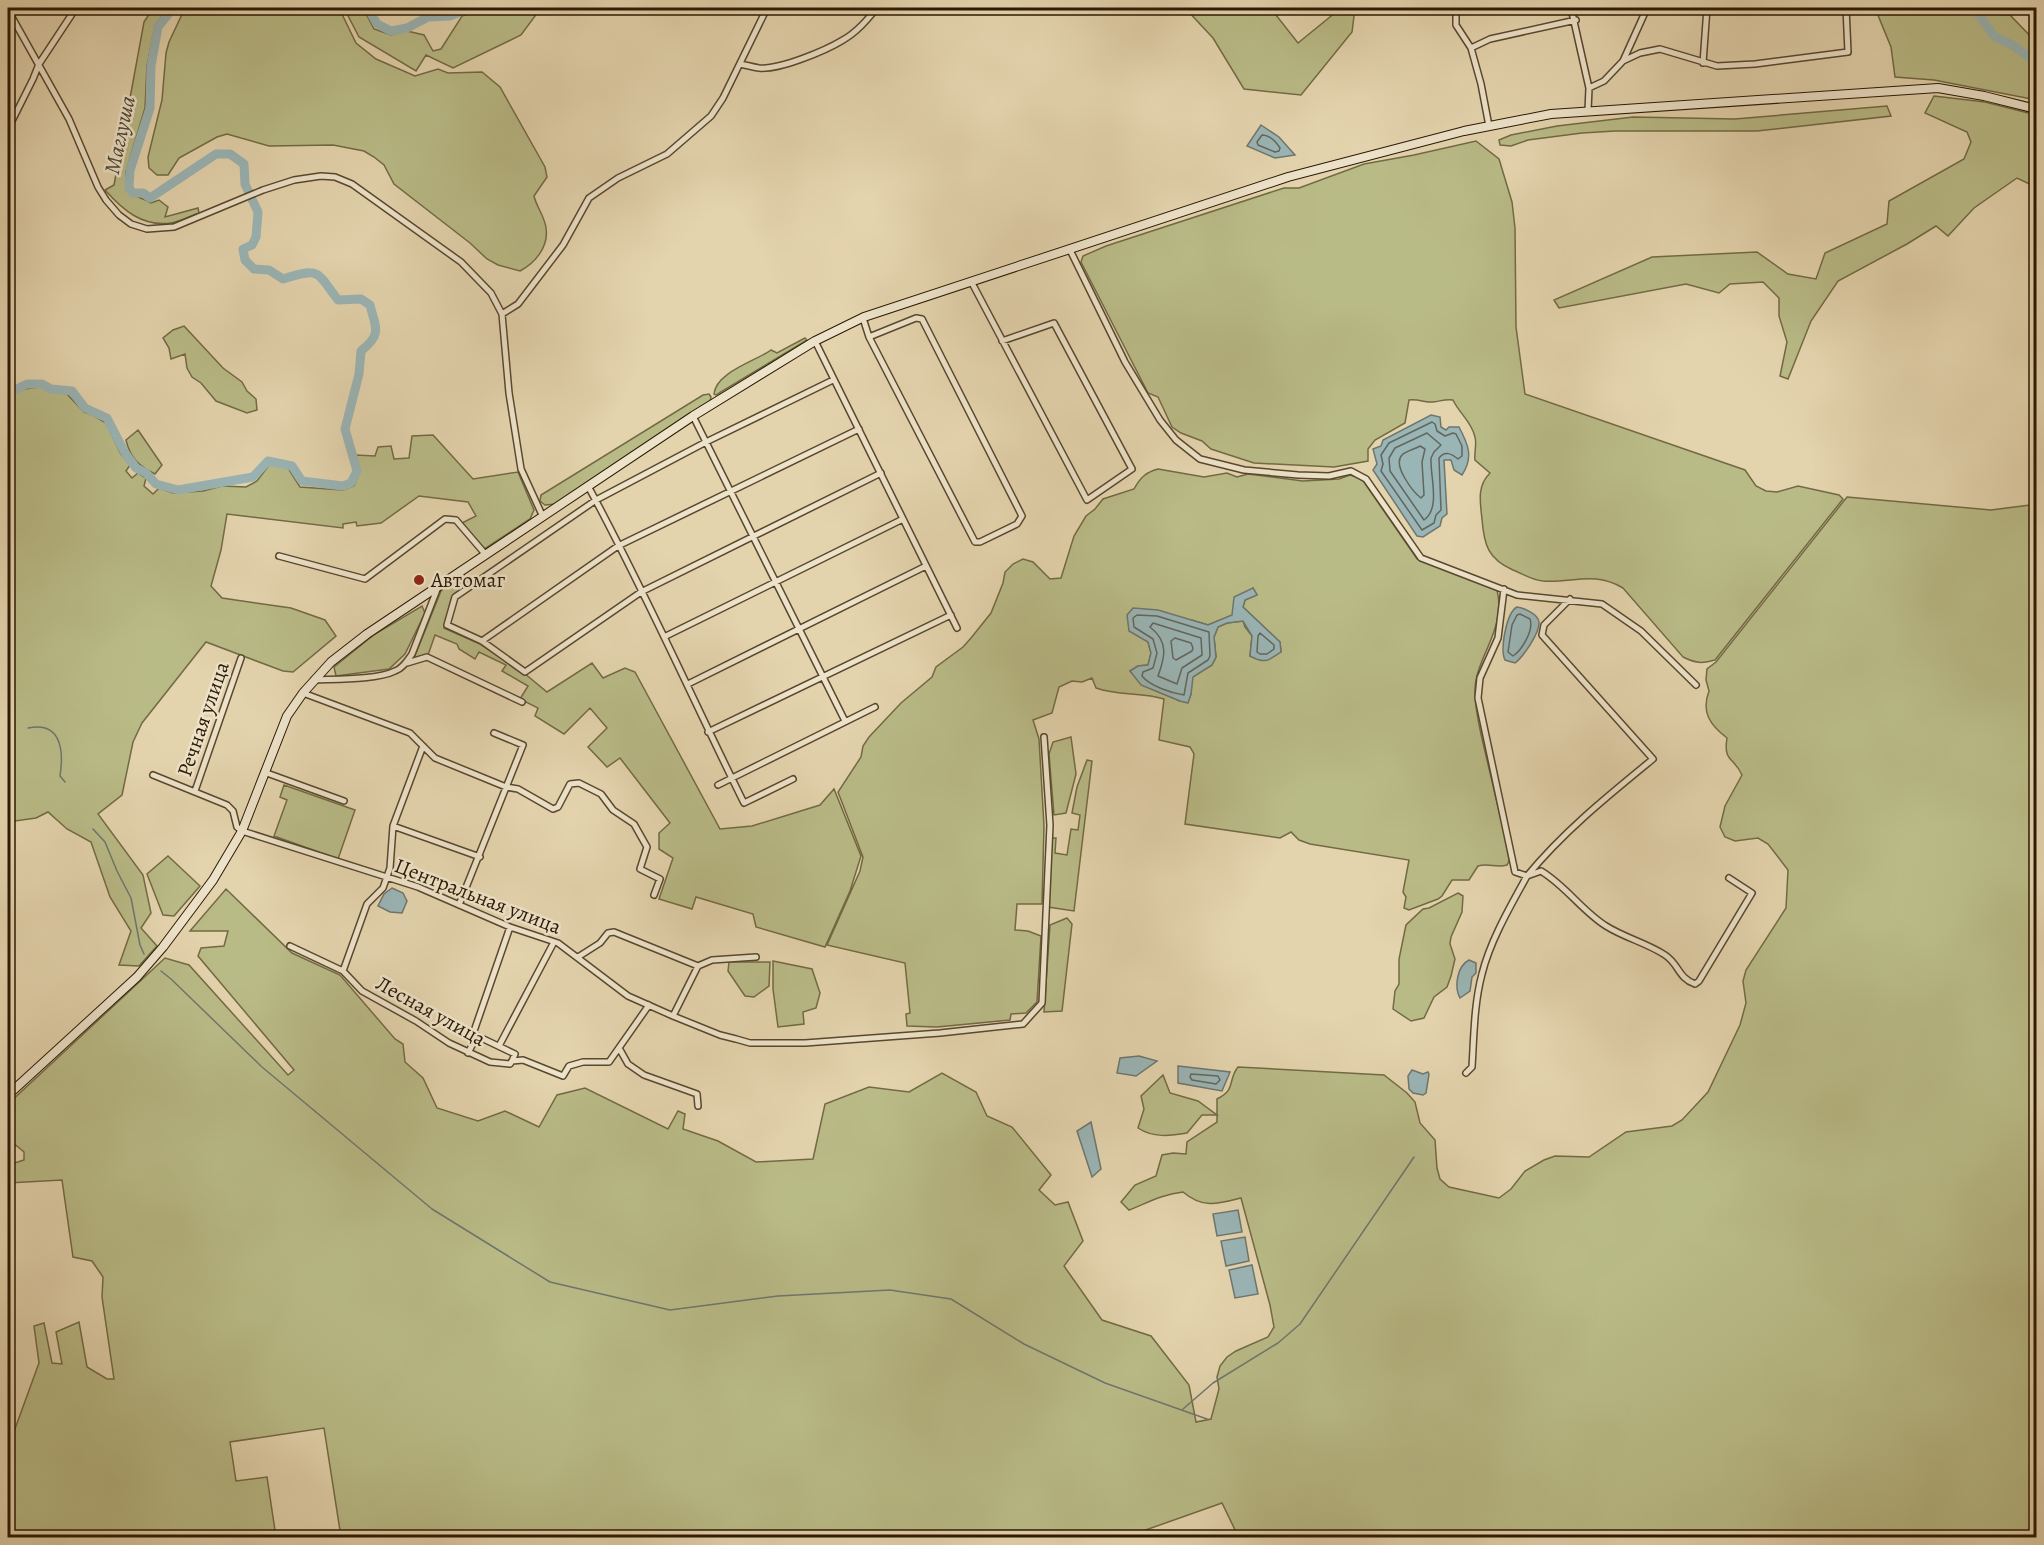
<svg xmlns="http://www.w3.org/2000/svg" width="2044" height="1545" font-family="Alegreya,serif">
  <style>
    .green { fill: #b9bb87; stroke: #726a44; stroke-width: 1.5; fill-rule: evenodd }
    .water { fill: #9ab5b6; stroke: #6e766e; stroke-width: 1.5 }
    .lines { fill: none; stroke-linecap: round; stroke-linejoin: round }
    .shore { stroke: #62665c; stroke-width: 1.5 }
    .stream { stroke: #6e766e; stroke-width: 1.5 }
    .river { stroke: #9ab5b6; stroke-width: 9 }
    .minor-casing { stroke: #59472d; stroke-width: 8 }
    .secondary-casing { stroke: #2b1802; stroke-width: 10 }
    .minor { stroke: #ede3ca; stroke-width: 5 }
    .secondary { stroke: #ede3ca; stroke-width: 8 }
    .poi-dot { fill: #8f2418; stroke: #ede3ca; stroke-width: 2 }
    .labels { text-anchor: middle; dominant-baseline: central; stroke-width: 5; stroke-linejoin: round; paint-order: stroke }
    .poi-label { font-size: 21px; fill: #2b1802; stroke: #ede3ca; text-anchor: start }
    .street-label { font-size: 21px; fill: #2b1802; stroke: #ede3ca }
    .water-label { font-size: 22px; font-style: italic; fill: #4c4738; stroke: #ede3ca }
  </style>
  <rect width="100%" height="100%" fill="#e4d4ae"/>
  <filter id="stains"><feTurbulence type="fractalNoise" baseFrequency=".00333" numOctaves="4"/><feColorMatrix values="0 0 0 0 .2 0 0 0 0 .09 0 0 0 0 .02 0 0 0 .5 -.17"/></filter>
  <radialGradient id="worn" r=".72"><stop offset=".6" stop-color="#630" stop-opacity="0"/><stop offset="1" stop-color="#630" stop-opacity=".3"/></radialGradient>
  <path class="green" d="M 153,8 L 168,8 L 155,25 L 147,66 L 145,108 L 126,171 L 126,190 C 133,197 142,197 151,203 L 159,200 L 168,207 L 165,217 L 198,208 L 199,213 C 190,216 180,222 171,223 C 142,227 123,210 105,190 L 114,185 L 144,22 Z
    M 185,8 L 339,8 L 356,43 L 376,59 L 415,76 L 438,69 L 448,73 L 482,72 L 500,87 L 545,167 L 547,177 L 534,196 C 536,206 545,217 546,228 C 549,247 535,263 520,271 L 498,265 L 487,259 L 470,243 L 394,184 L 384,165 L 374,157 L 364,151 L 333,145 L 269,146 L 227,134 L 217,137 L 179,158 L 168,175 L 157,175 L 149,168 L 148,157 L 162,100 L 166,53 L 169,42 Z
    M 344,8 L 363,8 L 374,29 L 391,35 L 407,31 L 424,35 L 433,51 L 441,49 L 462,16 L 483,8 L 541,8 L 521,35 L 453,68 L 426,55 L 416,71 L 359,37 Z
    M 1185,8 L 1275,8 L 1272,10 L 1298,43 L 1341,8 L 1355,8 L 1352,32 L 1301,95 L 1244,89 L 1213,38 Z
    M 1875,8 L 1945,8 L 1949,10 L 1948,8 L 1967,8 L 1972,13 L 2010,15 L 2036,42 L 2036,100 L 1934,80 L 1895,77 L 1891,47 Z
    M 1934,96 L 1985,102 L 2036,115 L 2036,187 L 2017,178 L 1974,208 L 1948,236 L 1936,226 L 1907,244 L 1838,281 L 1811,321 L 1788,379 L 1780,376 L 1787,342 L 1779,316 L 1779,298 L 1763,282 L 1730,284 L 1719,293 L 1686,284 L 1559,308 L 1554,300 L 1652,257 L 1757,252 L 1788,274 L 1816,279 L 1825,253 L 1887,224 L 1889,201 L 1964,159 L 1971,142 L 1967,132 L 1925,113 Z
    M 1887,106 L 1891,116 L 1757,131 L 1615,131 L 1582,133 L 1528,140 L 1511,146 L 1500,145 L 1499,140 L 1511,135 L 1557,126 L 1633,117 L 1735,119 Z
    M 1476,141 L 1499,159 L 1512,202 L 1515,228 L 1516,327 L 1525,394 L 1745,470 L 1756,486 L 1766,491 L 1777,492 L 1798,486 L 1839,495 L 1843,499 L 1715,660 C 1702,664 1695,663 1683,657 L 1623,588 C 1594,571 1573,583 1543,581 C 1532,580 1523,574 1513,570 C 1488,559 1484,545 1482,519 C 1480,501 1477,486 1490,473 L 1475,460 C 1474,452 1477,444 1475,437 C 1472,422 1459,413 1453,400 C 1445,399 1441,401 1433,402 C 1427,403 1419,399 1409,400 L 1405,423 L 1375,440 L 1368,449 L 1368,461 L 1334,467 L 1254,463 L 1211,449 L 1202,441 L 1181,433 L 1172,427 L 1158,397 L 1148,393 L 1081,262 L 1083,256 L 1106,246 L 1284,188 L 1299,188 L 1364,164 L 1414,155 Z
    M 184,326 L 223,368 L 242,382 L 247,391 L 256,399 L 257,410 L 247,413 L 216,401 L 201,383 L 192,377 L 187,368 L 185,354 L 171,359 L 169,348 L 163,338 L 173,330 Z
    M 805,338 L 807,340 L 716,395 L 714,394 C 716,372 756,361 771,350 L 777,353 Z
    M 41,387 L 50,392 L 66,393 L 84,412 L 93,415 L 106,423 L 121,454 L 130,465 L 126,471 L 132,478 L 138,473 L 146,478 L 144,486 L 153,494 L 159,488 L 173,493 L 203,491 L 222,486 L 246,487 L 257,481 L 270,464 L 288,468 L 300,487 L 343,490 L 354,486 L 360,471 L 356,455 L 375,456 L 378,447 L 391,446 L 394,459 L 409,458 L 412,436 L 433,435 L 473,479 L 518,472 L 534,510 L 530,519 L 486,548 L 483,548 L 462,523 L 476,516 L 468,502 L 419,496 L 381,523 L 357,526 L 356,522 L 343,524 L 343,528 L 227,514 L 221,550 L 211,586 L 222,598 L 291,608 L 325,620 L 336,636 L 293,672 L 283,671 L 206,642 L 142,723 L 133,742 L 122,795 L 98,814 L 143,875 L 151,913 L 141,928 L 157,946 L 139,966 L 119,965 L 131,931 L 110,897 L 91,842 L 67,829 L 48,812 L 36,818 L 8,822 L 8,397 C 17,389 29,388 41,387 Z
    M 709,394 L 711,397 L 710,402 L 556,504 L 545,505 L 540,501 L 541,495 L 703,395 Z
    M 138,430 L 162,465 L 155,474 C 139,466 130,458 126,440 Z
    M 1158,469 L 1204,477 L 1227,473 L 1237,477 L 1248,474 L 1303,481 L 1339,479 L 1350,475 L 1360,478 L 1364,482 L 1417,559 L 1497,590 C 1507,630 1474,659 1475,692 C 1475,714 1482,738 1487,760 C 1494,789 1501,819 1508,849 L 1509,861 L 1507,865 C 1497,868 1488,863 1478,866 L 1469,880 L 1452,880 L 1442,896 L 1438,899 L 1409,910 L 1404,908 L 1406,897 L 1403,892 L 1409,860 L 1310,844 L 1299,840 L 1291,832 L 1280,838 L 1185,824 L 1194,754 L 1190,747 L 1159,740 L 1164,699 C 1142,692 1118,696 1096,688 L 1092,678 L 1082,682 L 1072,681 L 1059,687 L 1052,713 L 1033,720 L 1039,739 L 1044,826 L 1042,904 L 1017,904 L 1015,930 L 1028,931 L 1041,936 L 1037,1002 L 1026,1013 L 1011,1014 L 1010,1020 L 937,1027 L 907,1026 L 906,1014 L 910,1013 L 905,963 L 827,945 L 860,871 L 863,857 L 838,792 L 861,757 L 863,746 L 869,737 L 901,703 L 932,677 L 936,667 L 963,647 L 971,638 L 991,613 L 1003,583 L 1005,572 L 1013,564 L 1023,559 L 1033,562 L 1050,579 L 1061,578 L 1074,536 L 1086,516 L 1095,509 L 1103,499 L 1134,489 C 1140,478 1146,472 1158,469 ZM 1253,588 L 1257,595 L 1245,600 L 1243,607 L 1280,642 L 1281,652 L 1250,656 L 1252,636 L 1245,627 L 1243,621 L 1227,623 L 1218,627 L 1214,637 L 1216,657 L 1212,665 L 1192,677 L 1191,694 L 1188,702 L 1180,701 L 1142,685 L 1130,671 L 1138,666 L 1148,665 L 1151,653 L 1148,642 L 1192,620 L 1208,625 L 1233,615 Z
    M 1847,497 L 1991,510 L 2030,505 L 2036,502 L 2036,1537 L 1239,1538 L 1222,1503 L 1123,1538 L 341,1537 L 324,1428 L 230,1442 L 236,1481 L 267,1477 L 276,1537 L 8,1537 L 8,1448 L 39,1363 L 34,1326 L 44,1323 L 52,1363 L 62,1364 L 56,1332 L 79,1322 L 87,1367 L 107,1379 L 114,1379 L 102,1297 L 103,1277 L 92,1261 L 73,1257 L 62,1180 L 8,1183 L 8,1165 L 24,1160 L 24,1152 L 12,1142 L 8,1142 L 8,1104 L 165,958 L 189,965 L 288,1075 L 294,1070 L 198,956 L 201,948 L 224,946 L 228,931 L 190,931 L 226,889 L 292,953 L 340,975 L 395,1039 L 403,1044 L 405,1062 L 423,1078 L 437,1108 L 478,1121 L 505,1111 L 539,1127 L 557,1095 L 585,1088 L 668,1129 L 678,1111 L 685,1114 L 683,1129 L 718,1141 L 756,1162 L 813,1159 L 825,1104 L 869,1087 L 909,1092 L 942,1073 L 976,1092 L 987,1116 L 1012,1127 L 1051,1175 L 1039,1190 L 1055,1205 L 1068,1202 L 1083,1241 L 1064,1266 L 1102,1320 L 1151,1336 L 1189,1385 L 1196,1422 L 1211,1419 L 1219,1389 L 1217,1377 L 1220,1366 L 1227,1357 L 1236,1351 L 1268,1337 L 1274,1327 L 1270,1305 L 1241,1198 C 1218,1204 1203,1209 1183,1192 C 1163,1194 1147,1203 1129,1210 L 1121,1202 L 1135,1185 L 1156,1176 L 1162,1155 L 1173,1153 L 1186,1154 L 1187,1142 L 1217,1122 L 1217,1099 C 1237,1089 1227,1081 1238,1067 L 1384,1075 L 1407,1093 L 1415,1102 L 1420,1123 L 1435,1140 L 1437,1168 L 1440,1179 L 1449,1187 L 1499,1198 L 1511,1189 L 1525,1171 L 1544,1160 L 1555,1156 L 1589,1157 L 1626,1132 L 1672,1126 L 1682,1120 L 1708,1092 L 1740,1025 L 1746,1003 L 1743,981 L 1746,970 L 1786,908 L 1788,870 L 1768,844 L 1758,838 L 1735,841 L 1725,837 L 1720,827 L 1725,806 L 1742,775 C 1734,757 1723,762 1727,738 C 1710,725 1701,712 1709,691 L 1706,680 L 1707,669 L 1716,662 Z
    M 458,578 L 463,587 L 452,597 L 444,628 L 480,644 L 524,673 L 547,692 L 592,663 L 603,678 L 625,668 L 635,672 L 720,829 L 752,826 L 820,805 L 834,789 L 861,856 L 850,891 L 825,947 L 756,927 L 753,914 L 696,897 L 692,909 L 659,899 L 673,858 L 659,849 L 659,833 L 670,823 L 620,758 L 607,767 L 588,747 L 607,728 L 590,708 L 564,734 L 535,716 L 538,708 L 520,699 L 528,686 L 502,671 L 506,665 L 479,652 L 475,659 L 459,649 L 457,644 L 435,635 L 428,655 L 414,658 L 441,591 Z
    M 422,606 L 425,613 L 405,654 L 389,669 L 336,676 L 334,667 L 375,634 Z
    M 1071,737 L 1076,774 L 1066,813 L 1054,815 L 1049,754 L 1053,742 Z
    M 1087,760 L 1092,761 L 1074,911 L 1048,907 L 1052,838 L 1056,838 L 1055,853 L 1067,855 L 1071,829 L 1078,830 L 1080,815 L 1072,813 L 1077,787 Z
    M 284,785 L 355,810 L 338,859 L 274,836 L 287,800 L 280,797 Z
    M 168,856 L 200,886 L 174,916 L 163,915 L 147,874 Z
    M 1458,893 L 1463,896 L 1462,912 L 1451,937 L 1450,944 L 1455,959 L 1451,976 L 1447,987 L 1434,997 L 1424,1018 L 1411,1021 L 1393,1009 L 1395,991 L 1399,984 L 1399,959 L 1406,925 L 1423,909 L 1429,908 Z
    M 1067,918 L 1072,924 L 1062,1011 L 1044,1012 L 1050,925 Z
    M 773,961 L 812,969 L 820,993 L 816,1008 L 803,1012 L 804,1024 L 778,1027 L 773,989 Z
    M 729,962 L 770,962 L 769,986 L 754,997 L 745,996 L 728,971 Z
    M 1163,1075 L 1170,1093 L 1198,1101 L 1217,1115 L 1202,1115 L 1187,1133 C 1170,1136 1153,1138 1138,1128 L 1144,1109 L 1141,1096 Z"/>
  <path class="water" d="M 1261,125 L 1279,137 L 1295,155 L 1275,158 L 1247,146 Z
    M 1431,415 L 1440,417 L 1441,427 L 1446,430 L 1449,427 L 1459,427 C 1468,444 1474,457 1462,475 L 1454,470 L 1451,460 L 1444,460 L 1447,514 L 1442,518 L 1440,526 L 1423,537 L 1417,536 L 1373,470 L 1377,464 L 1373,449 L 1381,446 L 1383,440 Z
    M 1253,588 L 1257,595 L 1245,600 L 1243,607 L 1280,642 L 1281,652 C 1268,661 1265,664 1250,656 L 1252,636 L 1243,621 L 1227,623 L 1218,627 L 1214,637 L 1216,657 L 1212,665 L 1193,677 L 1191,694 L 1188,703 L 1180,701 L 1141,685 L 1130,671 L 1138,666 L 1148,665 L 1151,653 L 1148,642 L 1129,631 L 1127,615 L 1133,608 L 1158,610 L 1208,625 L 1232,615 L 1234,597 Z
    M 1517,607 C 1524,608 1538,614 1539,622 C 1540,633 1523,657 1515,663 L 1505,660 C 1500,650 1506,613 1517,607 Z
    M 392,888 L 403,893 L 407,901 L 402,913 L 390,912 L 378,906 L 384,894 Z
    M 1469,960 L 1476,963 L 1476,973 L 1472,977 L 1470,991 L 1460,998 C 1454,987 1457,966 1469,960 Z
    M 1139,1056 L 1157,1061 L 1136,1076 L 1117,1073 L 1120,1058 Z
    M 1178,1066 L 1230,1072 L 1222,1091 L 1178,1083 Z
    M 1412,1070 L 1423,1074 L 1428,1072 L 1429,1074 L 1426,1093 L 1423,1095 L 1413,1093 L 1409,1089 L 1408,1076 Z
    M 1091,1122 L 1101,1169 L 1092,1177 L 1077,1131 Z
    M 1238,1210 L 1242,1232 L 1217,1236 L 1213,1214 Z
    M 1245,1237 L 1249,1261 L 1226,1266 L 1221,1241 Z
    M 1252,1265 L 1258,1294 L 1235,1298 L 1229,1270 Z"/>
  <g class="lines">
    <path class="shore" d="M 1262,135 C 1269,135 1276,142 1280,148 L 1279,151 L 1275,152 L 1258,145 L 1257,142 Z
      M 1432,422 L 1435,424 L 1437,431 L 1445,436 L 1453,433 L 1456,434 L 1462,446 L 1462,456 L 1458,459 C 1452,454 1445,450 1439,458 L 1441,510 L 1436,515 L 1434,523 L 1422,530 L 1381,471 L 1383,464 L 1381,455 L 1389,443 Z
      M 1427,433 L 1441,445 L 1434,452 L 1431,458 C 1430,477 1441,508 1424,520 L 1390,471 L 1389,458 L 1395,448 Z
      M 1420,446 L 1425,449 L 1422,462 L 1424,495 L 1421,498 C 1413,492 1392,465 1402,455 C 1406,451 1415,449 1420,446 Z
      M 1520,614 L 1530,619 C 1534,630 1522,650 1513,656 L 1508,652 L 1512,625 L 1517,615 Z
      M 1137,615 L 1157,616 L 1209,632 L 1210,656 L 1208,660 L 1188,673 L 1184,695 C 1171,693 1150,686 1142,676 L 1143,672 L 1153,668 L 1157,653 L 1153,639 L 1134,627 L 1133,618 Z
      M 1153,623 L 1201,638 L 1202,655 L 1182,668 L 1177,684 L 1158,676 C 1165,657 1169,642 1150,627 Z
      M 1260,633 L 1274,645 L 1274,649 L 1267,654 L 1260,654 L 1257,652 L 1258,636 Z
      M 1175,638 L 1191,643 L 1193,648 L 1192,651 L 1176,660 L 1173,658 L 1171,641 Z
      M 1191,1074 L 1218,1076 L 1220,1080 L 1216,1084 L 1192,1080 L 1190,1077 Z"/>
    <path class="stream" d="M 28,728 C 61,721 64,750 60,776 L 65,782
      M 93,829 L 105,842 L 117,871 L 131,898 L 140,945 L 144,954
      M 161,971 L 171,979 L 262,1067 L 432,1209 L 550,1282 L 670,1310 L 778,1296 L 890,1290 L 951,1299 L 1024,1344 L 1105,1383 L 1207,1419
      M 1183,1409 L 1213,1383 L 1278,1343 L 1300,1324 L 1414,1157"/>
    <path class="river" d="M 368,8 L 377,24 L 391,31 L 407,28 L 428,17 L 450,16 L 470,8
      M 1974,8 L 1994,36 L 2012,45 L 2036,62
      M 8,393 L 27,384 L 42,384 L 51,389 L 72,391 L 85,408 L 107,418 L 125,453 L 136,468 L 146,473 L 156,484 L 178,490 L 253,477 L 268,461 L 292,466 L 302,481 L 343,486 L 351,483 L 357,471 L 345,429 L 359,374 L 361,351 C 382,334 376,329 370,305 L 361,299 L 338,300 C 316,271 320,267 283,279 L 269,270 L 254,269 L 245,260 L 243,249 L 252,245 L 256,237 L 258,212 L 245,184 L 244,164 L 230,154 L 216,154 L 150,198 L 143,193 L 133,193 L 129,188 L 130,170 L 150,108 L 151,66 L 158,27 L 173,8"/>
    <defs>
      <path id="minor" d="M 1456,8 L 1456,25 L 1471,48
        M 1571,8 L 1589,88 L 1588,111
        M 8,10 L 69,119 L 98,187 L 106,200 L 119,215 L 131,224 L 147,229 L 174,227 L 263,190 L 294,180 L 321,176 L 335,177 L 352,184 L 461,262 L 491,293 L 502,314 L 509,393 L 521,469 L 543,517
        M 1623,61 L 1640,53 L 1660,49 L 1717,66 L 1755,64 L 1848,52 L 1846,8
        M 1703,63 L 1707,8
        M 740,64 C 746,65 752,67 759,68 C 779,70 825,51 843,40 C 857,32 867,20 877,8
        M 1589,88 L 1604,81 L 1623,61 L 1647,8
        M 1489,126 L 1481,84 L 1471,48 L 1490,39 L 1576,20
        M 8,129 L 33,79 L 39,64 L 76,8
        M 1070,250 L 1125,362 L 1160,420 L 1176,440 L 1200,459 L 1244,470 L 1298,475 L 1329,476 L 1351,471 L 1366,479 L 1421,558 L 1517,595 L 1602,604 L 1641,631 L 1696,685
        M 972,283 L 1087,500 L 1132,469 L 1054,323 L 1002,341
        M 502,314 L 518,304 L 563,245 L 589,198 L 618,178 L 667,154 L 711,116 L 723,98 L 767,8
        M 863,318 L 869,337 L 975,542 L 980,542 L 1017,524 L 1022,516 L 922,319 L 916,318 L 869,337
        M 815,341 L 957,628
        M 833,380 L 706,442 L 596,500 L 455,597 L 447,625 L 482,641 L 525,672 L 641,592 L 881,473
        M 693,416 L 845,721
        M 588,486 C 644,589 692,698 744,803 L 793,779
        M 279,556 L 365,579 L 445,519 L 456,520 L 486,555
        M 459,572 L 467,587
        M 1504,589 L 1498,638 L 1480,678 L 1478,698 L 1515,872 L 1527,876 C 1564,831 1609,795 1653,759 L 1542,635 L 1544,625 L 1570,599
        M 664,637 L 903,519
        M 482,641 L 618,546 L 859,429
        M 407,663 L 427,657 L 522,702
        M 314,680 C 335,679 377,680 395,671 C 403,668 407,661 412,654 L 438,587
        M 688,684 L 926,566
        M 303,693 L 410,733 L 435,758 L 506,787 L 518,789 L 553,809 L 558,807 L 570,784 L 579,783 L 601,794 L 613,810 L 634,824 L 647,847 L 640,869 L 660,879 L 654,895
        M 708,732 L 951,615
        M 264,772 L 344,801
        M 153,775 L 227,805 L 233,811 L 237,827 L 242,831 L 418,887 L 510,927 L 558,943 L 628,996 L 673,1016 L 720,1035 L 736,1039 L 750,1043 L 805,1043 L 940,1033 L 1023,1024 L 1042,1003 L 1050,825 L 1044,737
        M 718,785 L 875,707
        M 195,791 L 241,658
        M 393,826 L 480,857
        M 459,905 L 523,745 L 494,733
        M 510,927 L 473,1034 L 515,1054 L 512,1061
        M 290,946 L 343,971 L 362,991 L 416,1021 L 449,1043 L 490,1062 L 510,1064 L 512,1061 L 523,1060 L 563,1076 L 569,1066 L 583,1062 L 609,1062 L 649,1005
        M 578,957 L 600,943 L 608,933 L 614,932 L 698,966 L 712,960 L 756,957
        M 343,971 L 367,904 L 383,888 L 390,868 L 393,826 L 423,746
        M 673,1016 L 698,966
        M 499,1046 L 554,942
        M 619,1048 L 628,1064 L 644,1075 L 697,1094 L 698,1106
        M 468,1053 L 477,1036
        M 1466,1073 L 1472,1067 C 1474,1036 1474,1004 1482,974 C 1490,941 1511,905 1527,876 L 1541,871 C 1566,886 1582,911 1606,926 C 1625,938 1647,943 1665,955 C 1679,964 1678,978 1695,984 L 1699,981 L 1752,893 L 1729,878"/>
      <path id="secondary" d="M 8,1095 L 137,977 L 163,947 L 213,880 L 242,831 L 287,716 L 303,693 L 331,662 L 367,634 L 693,416 L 815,341 L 864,317 L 1288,177 L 1464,131 L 1551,114 L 1938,88 L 1984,96 L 2036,109"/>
    </defs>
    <use href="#minor" class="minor-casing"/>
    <use href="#secondary" class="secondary-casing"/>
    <use href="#minor" class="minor"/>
    <use href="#secondary" class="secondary"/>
  </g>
  <circle class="poi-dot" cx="419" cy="580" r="6"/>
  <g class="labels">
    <g class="poi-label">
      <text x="431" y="580">Автомаг</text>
    </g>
    <g class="street-label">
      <text transform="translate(203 719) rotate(-71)">Речная улица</text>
      <text transform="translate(478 896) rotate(21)">Центральная улица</text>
      <text transform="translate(431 1011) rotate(29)">Лесная улица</text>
    </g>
    <g class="water-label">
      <text transform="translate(120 135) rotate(-78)">Маглуша</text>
    </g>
  </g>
  <rect width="2044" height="1545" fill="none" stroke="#e4d4ae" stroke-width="30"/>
  <rect x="9" y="9" width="2026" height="1527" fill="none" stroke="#2b1802" stroke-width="3"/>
  <rect x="15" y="15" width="2014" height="1515" fill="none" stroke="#2b1802" stroke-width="1.5"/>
  <rect width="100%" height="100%" filter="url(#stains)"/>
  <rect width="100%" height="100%" fill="url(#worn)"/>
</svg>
